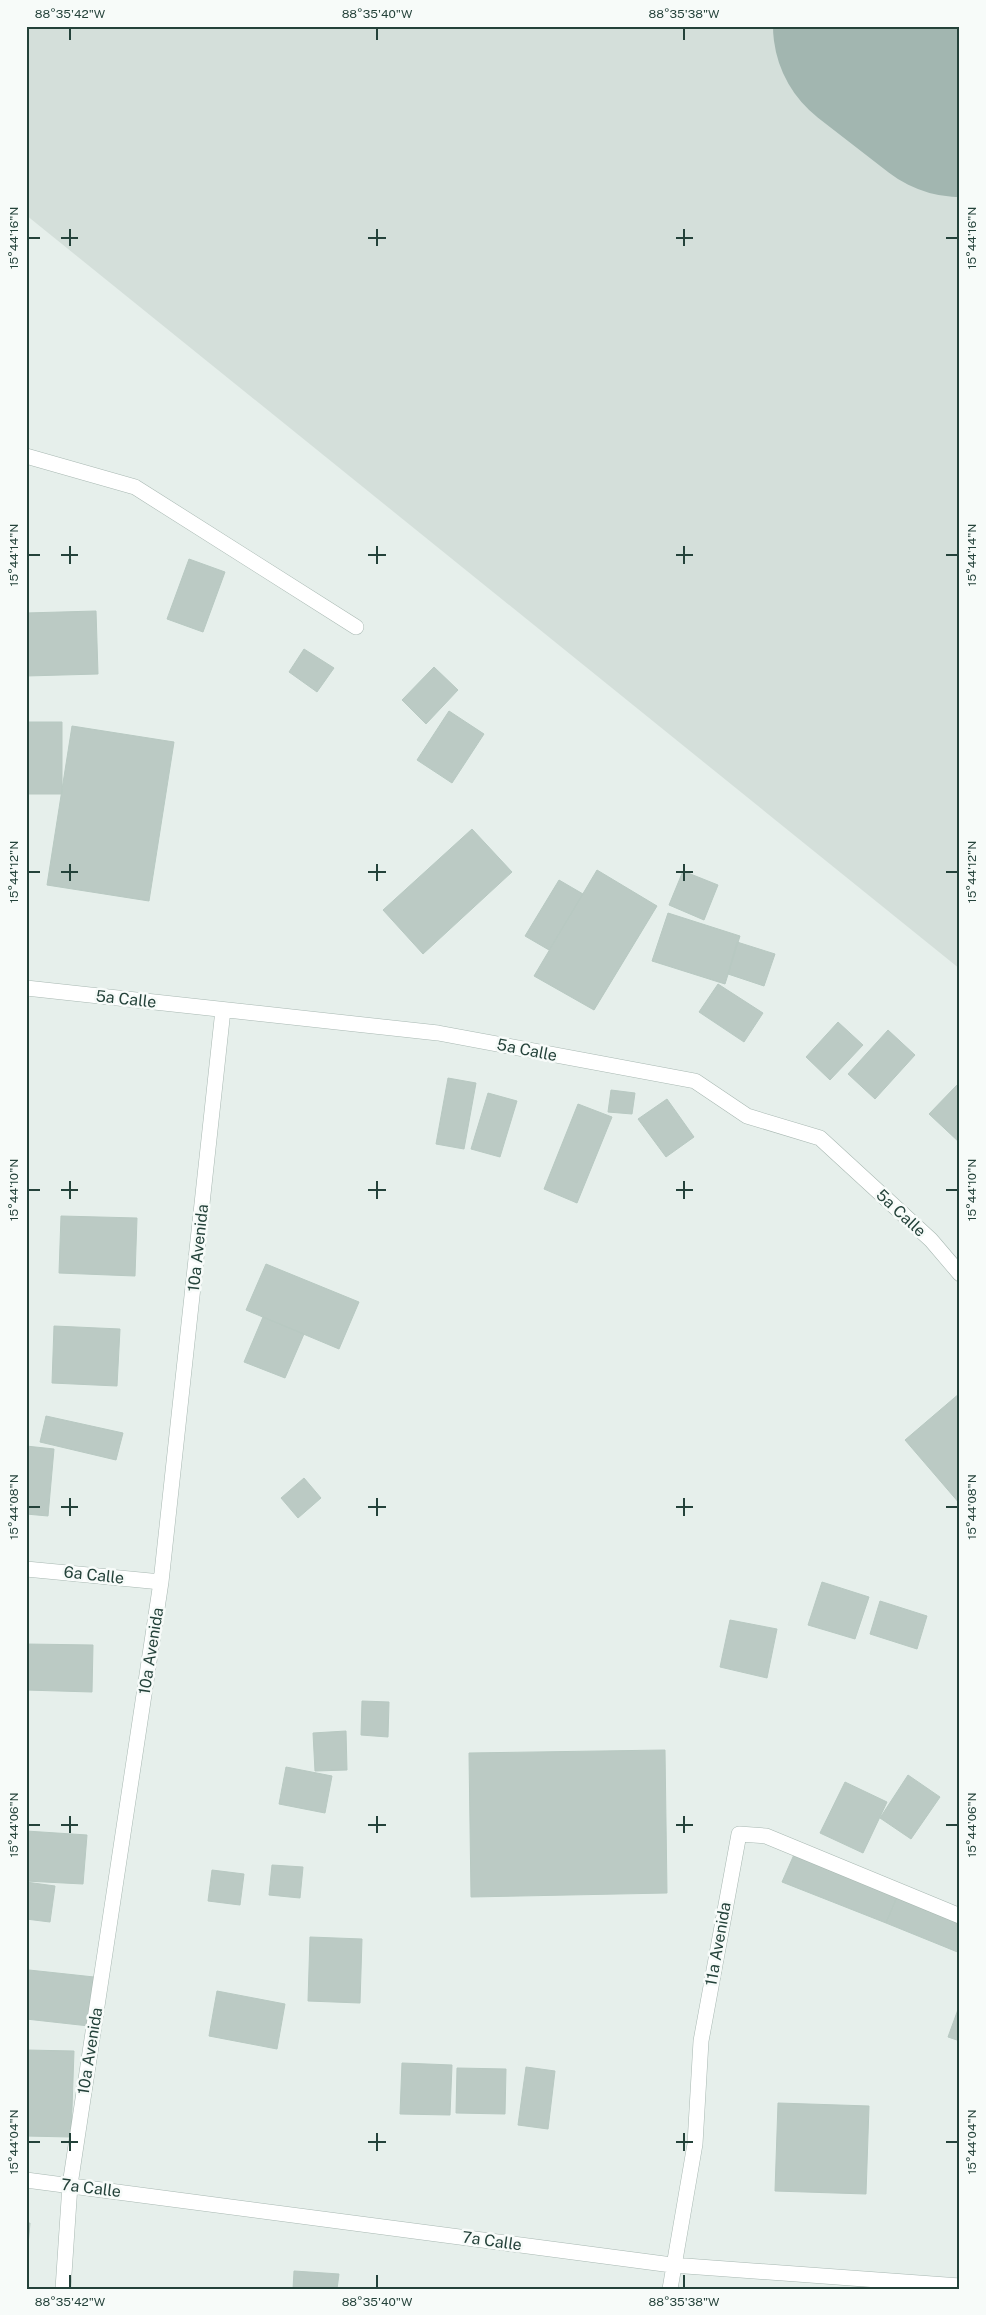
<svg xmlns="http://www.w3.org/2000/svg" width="986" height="2315" font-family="'Public Sans',sans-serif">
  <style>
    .built { fill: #d4dfda }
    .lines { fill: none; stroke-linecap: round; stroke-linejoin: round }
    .taxiway { stroke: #a2b6b0; stroke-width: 92 }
    .runway { stroke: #a2b6b0; stroke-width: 232 }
    .building { fill: #bbcac4; stroke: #b8c9c2 }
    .street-casing { stroke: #a8b8b2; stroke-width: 16 }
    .street { stroke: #fff; stroke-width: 15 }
    .ticks { fill: none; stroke: #24423a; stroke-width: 2 }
    .labels { text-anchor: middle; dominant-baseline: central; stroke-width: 5; stroke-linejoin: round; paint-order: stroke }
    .street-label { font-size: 16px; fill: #24423a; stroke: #f7fbf9 }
    .neatline { fill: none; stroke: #24423a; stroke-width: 2 }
    .ticks-label { font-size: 12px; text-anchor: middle; fill: #24423a }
  </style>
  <rect width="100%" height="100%" fill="#e6efeb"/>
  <path class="built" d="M 26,26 L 960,26 L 960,969 L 26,215 Z"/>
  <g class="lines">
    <path class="taxiway" d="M 953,76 L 960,73"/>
    <path class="runway" d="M 889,26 L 960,81"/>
  </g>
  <path class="building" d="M 189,559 L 225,572 L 203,632 L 167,619 Z
    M 96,611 L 98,674 L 26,676 L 26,613 Z
    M 304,649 L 334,668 L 317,692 L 289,672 Z
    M 434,667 L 458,690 L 426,724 L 402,700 Z
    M 449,711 L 484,734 L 452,783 L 417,760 Z
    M 26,722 L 62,722 L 62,794 L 26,794 Z
    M 72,726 L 174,742 L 149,901 L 47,885 Z
    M 472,829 L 512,872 L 423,954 L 383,910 Z
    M 597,870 L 657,906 L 594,1010 L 534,976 Z
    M 683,871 L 718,885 L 704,920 L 669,905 Z
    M 559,880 L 583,894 L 549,950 L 525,936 Z
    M 668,913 L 740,936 L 725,984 L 652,961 Z
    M 737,942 L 775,954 L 764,986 L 728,974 Z
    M 718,984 L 763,1013 L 744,1042 L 699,1012 Z
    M 838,1022 L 863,1045 L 830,1080 L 806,1057 Z
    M 888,1030 L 915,1055 L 875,1099 L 848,1074 Z
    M 448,1078 L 476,1083 L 464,1149 L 436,1144 Z
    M 957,1085 L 960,1088 L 960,1143 L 929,1114 Z
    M 611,1090 L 635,1093 L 632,1114 L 608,1112 Z
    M 488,1093 L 517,1101 L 500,1157 L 471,1149 Z
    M 667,1099 L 694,1137 L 666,1157 L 638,1119 Z
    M 578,1104 L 612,1117 L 577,1203 L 544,1189 Z
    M 61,1216 L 137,1218 L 135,1276 L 59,1273 Z
    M 266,1264 L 359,1302 L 339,1349 L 246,1310 Z
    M 263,1317 L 304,1334 L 285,1378 L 244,1362 Z
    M 54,1326 L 120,1329 L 117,1386 L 52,1383 Z
    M 960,1393 L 960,1504 L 905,1440 Z
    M 46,1416 L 123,1433 L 116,1460 L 40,1442 Z
    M 26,1446 L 54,1449 L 48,1516 L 26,1514 Z
    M 304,1478 L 321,1498 L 298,1518 L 281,1498 Z
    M 822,1582 L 869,1597 L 855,1639 L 808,1625 Z
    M 880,1601 L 927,1616 L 917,1649 L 870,1634 Z
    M 730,1620 L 777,1629 L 767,1678 L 720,1667 Z
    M 26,1644 L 93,1645 L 92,1692 L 26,1690 Z
    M 362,1701 L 389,1702 L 388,1737 L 361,1735 Z
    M 346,1731 L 347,1770 L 315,1771 L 313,1733 Z
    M 665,1750 L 667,1893 L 471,1897 L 469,1753 Z
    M 286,1767 L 332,1776 L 325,1813 L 279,1804 Z
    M 908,1775 L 940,1797 L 911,1839 L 880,1818 Z
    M 845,1782 L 887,1802 L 863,1853 L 820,1833 Z
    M 26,1831 L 87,1835 L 83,1884 L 26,1881 Z
    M 796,1850 L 899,1892 L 886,1923 L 782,1882 Z
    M 272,1865 L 303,1867 L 300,1898 L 269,1895 Z
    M 212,1870 L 244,1874 L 240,1905 L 208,1901 Z
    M 26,1882 L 55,1886 L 50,1922 L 26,1919 Z
    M 899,1892 L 960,1917 L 960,1953 L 886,1923 Z
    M 310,1937 L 362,1939 L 360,2003 L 308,2001 Z
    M 29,1970 L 94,1977 L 89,2026 L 26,2019 Z
    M 217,1991 L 285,2004 L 277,2049 L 209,2036 Z
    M 960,2004 L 960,2041 L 948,2037 Z
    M 26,2050 L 74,2051 L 71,2137 L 26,2136 Z
    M 402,2063 L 452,2065 L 450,2115 L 400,2114 Z
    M 526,2067 L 555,2071 L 548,2129 L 518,2125 Z
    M 457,2068 L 506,2069 L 505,2114 L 456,2113 Z
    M 778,2103 L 869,2106 L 866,2194 L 775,2191 Z
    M 26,2223 L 30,2223 L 26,2267 Z
    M 294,2271 L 339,2274 L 337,2289 L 293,2289 Z"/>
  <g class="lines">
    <defs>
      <path id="street" d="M 26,456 L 135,487 L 356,627
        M 26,988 L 438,1033 L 695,1081 L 747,1116 L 820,1138 L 931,1240 L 960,1274
        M 26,1569 L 161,1582
        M 26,2180 L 672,2265 L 960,2286
        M 63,2289 L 70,2185 L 161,1582 L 223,1010
        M 670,2289 L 695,2144 L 701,2041 L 739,1834 L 766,1836 L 960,1916"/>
    </defs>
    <use href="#street" class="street-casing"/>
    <use href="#street" class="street"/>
  </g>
  <path class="ticks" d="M 70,28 L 70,40M 377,28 L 377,40M 684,28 L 684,40M 70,229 L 70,246M 377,229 L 377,246M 684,229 L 684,246M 28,238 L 40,238M 61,238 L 78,238M 368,238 L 386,238M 676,238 L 693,238M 946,238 L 958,238M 70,546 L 70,564M 377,546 L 377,564M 684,546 L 684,564M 28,555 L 40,555M 61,555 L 78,555M 368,555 L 386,555M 676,555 L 693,555M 946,555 L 958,555M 70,864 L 70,881M 377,864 L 377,881M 684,864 L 684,881M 28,872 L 40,872M 61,872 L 78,872M 368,872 L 386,872M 676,872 L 693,872M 946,872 L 958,872M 70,1181 L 70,1199M 377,1181 L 377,1199M 684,1181 L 684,1199M 28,1190 L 40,1190M 61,1190 L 78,1190M 368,1190 L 386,1190M 676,1190 L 693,1190M 946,1190 L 958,1190M 70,1498 L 70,1516M 377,1498 L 377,1516M 684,1498 L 684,1516M 28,1507 L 40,1507M 61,1507 L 78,1507M 368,1507 L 386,1507M 676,1507 L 693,1507M 946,1507 L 958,1507M 70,1816 L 70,1833M 377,1816 L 377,1833M 684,1816 L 684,1833M 28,1825 L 40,1825M 61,1825 L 78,1825M 368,1825 L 386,1825M 676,1825 L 693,1825M 946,1825 L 958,1825M 70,2133 L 70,2151M 377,2133 L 377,2151M 684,2133 L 684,2151M 28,2142 L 40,2142M 61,2142 L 78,2142M 368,2142 L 386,2142M 676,2142 L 693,2142M 946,2142 L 958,2142M 70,2275 L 70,2288M 377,2275 L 377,2288M 684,2275 L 684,2288"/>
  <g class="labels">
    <g class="street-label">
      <text transform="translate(126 999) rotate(6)">5a Calle</text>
      <text transform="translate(527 1050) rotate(11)">5a Calle</text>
      <text transform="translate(901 1213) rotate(43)">5a Calle</text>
      <text transform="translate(198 1248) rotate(-84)">10a Avenida</text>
      <text transform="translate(94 1575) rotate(6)">6a Calle</text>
      <text transform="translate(151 1651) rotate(-81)">10a Avenida</text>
      <text transform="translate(718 1944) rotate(-80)">11a Avenida</text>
      <text transform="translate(90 2051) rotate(-81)">10a Avenida</text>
      <text transform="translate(91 2188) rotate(7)">7a Calle</text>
      <text transform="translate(492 2241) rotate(8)">7a Calle</text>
    </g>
  </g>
  <rect width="986" height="2315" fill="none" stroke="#f7fbf9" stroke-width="55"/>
  <rect x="28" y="28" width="930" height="2260" class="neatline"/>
  <g class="ticks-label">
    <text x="70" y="18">88°35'42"W</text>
    <text x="377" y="18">88°35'40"W</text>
    <text x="684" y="18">88°35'38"W</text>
    <text transform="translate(14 238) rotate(-90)" y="4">15°44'16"N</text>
    <text transform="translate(972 238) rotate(-90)" y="4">15°44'16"N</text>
    <text transform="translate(14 555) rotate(-90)" y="4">15°44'14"N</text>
    <text transform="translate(972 555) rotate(-90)" y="4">15°44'14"N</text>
    <text transform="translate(14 872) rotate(-90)" y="4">15°44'12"N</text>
    <text transform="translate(972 872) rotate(-90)" y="4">15°44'12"N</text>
    <text transform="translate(14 1190) rotate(-90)" y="4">15°44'10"N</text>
    <text transform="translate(972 1190) rotate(-90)" y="4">15°44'10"N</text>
    <text transform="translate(14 1507) rotate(-90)" y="4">15°44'08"N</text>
    <text transform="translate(972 1507) rotate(-90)" y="4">15°44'08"N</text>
    <text transform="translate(14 1825) rotate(-90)" y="4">15°44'06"N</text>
    <text transform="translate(972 1825) rotate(-90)" y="4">15°44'06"N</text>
    <text transform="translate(14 2142) rotate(-90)" y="4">15°44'04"N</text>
    <text transform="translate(972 2142) rotate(-90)" y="4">15°44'04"N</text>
    <text x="70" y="2306">88°35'42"W</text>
    <text x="377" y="2306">88°35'40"W</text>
    <text x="684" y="2306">88°35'38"W</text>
  </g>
</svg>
